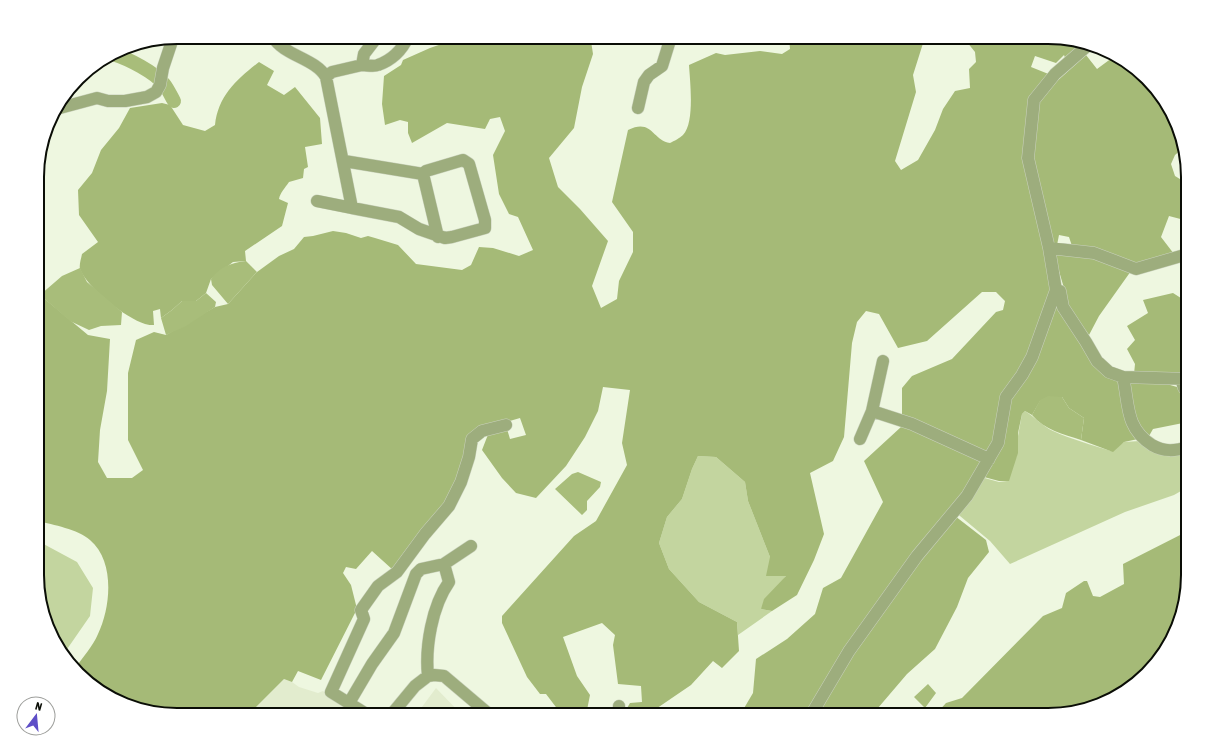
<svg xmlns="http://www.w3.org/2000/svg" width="1225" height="752" font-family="'Asap Condensed',sans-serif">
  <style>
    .built { fill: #e2ecce }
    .green { fill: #c3d59f }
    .forest { fill: #a5ba77 }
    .water { fill: #a8bd7a }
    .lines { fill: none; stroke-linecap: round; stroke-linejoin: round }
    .river { stroke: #a8bd7a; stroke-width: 14 }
    .minor-casing { stroke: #cad2bd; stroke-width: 13 }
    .minor { stroke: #9dad7d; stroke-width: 12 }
    .rim { fill: none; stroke: #0a0d06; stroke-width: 2 }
  </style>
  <rect width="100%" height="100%" fill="#eef7e0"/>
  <path class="built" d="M 284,679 L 292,682 L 299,687 L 318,693 L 323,691 L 359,715 L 248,715 Z
    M 436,688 L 462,715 L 416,715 Z"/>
  <path class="green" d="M 1025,411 C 1035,417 1042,426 1053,431 C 1071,439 1092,445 1111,451 L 1124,442 L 1140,441 L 1188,449 L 1188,487 L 1174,495 L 1125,512 L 1010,564 L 990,541 L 954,511 L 981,477 L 999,482 L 1007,481 L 1017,455 L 1018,436 L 1022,414 Z
    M 698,456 L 716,457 L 745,482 L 748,501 L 770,557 L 786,576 L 761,609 L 772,611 L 738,635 L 737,622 L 699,602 L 669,569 L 659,543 L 667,517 L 682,499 L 692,469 Z
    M 38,541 L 77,562 L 93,588 L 90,616 L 63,655 L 60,653 L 38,593 Z"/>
  <path class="forest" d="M 462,37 L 535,37 L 536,42 L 545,43 L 546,37 L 585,37 L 591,41 L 593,54 L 582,87 L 574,128 L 549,158 L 558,187 L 580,209 L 608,241 L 592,286 L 601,308 L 617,299 L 619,281 L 633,252 L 633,232 L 612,202 L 628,130 C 652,118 652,140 670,143 C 674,141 680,138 683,135 C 695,123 690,81 689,65 L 716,53 L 725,55 L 760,51 L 782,54 L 790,49 L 789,37 L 925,37 L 913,75 L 916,92 L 895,161 L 901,170 L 918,160 L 935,130 L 943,109 L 955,91 L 970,88 L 969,69 L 976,62 L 975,52 L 963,37 L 1048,37 L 1083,46 L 1066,60 L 1064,55 L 1056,63 L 1035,56 L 1031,67 L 1051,75 L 1032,98 L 1025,158 L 1053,288 L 997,434 L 987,454 L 902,416 L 902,388 L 912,376 L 952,359 L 996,312 L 1003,310 L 1005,301 L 996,292 L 982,292 L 927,341 L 898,348 L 879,314 L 866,311 L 857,322 L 852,343 L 844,437 L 833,461 L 810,473 L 824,534 L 814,560 L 797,595 L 772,611 L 761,609 L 764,599 L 786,576 L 766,576 L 770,557 L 748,501 L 745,482 L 716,457 L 698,456 L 692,469 L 682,499 L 667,517 L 659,543 L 669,569 L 699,602 L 737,622 L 739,651 L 722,668 L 713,661 L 691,685 L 647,715 L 623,715 L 630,703 L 642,702 L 641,686 L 618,684 L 613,645 L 615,635 L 602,623 L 563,637 L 577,676 L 590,695 L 586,715 L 562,715 L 546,694 L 540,694 L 527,677 L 502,623 L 502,616 L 574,536 L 596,521 L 627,465 L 622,443 L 630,390 L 603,387 L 598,411 L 585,437 L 566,466 L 536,498 L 516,493 L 502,478 L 482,450 L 489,432 L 507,429 L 510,439 L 526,435 L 520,418 L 481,429 L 449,502 L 393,570 L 372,551 L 356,569 L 346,567 L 343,573 L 351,585 L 357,609 L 321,680 L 298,671 L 292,682 L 284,679 L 248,715 L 177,715 L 107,696 L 76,667 C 83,657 93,646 98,634 C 111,607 115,561 90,540 C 78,529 53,525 38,521 L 38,296 L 40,295 L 88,335 L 110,339 L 107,391 L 100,430 L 98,462 L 107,478 L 132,478 L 143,470 L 128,440 L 128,373 L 136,340 L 154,332 L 166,335 L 215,307 L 228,304 L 257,272 L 279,256 L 294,249 L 304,237 L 313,236 L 333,231 L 346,233 L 361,238 L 368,236 L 375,238 L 398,245 L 416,264 L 462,270 L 471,265 L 479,247 L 493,248 L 519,256 L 533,250 L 518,217 L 509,214 L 499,194 L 493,155 L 505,131 L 500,117 L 490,119 L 485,129 L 447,123 L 412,143 L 408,133 L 408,122 L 400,120 L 385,125 L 382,104 L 384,76 L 401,65 L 403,60 L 430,48 Z
    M 1086,55 L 1097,69 L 1116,55 L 1118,56 L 1165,99 L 1182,149 L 1175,155 L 1171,164 L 1175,176 L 1188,184 L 1188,221 L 1169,216 L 1161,237 L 1174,254 L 1136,267 L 1072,246 L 1069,237 L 1059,235 L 1057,245 L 1048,240 L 1030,157 L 1036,100 Z
    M 259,62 L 274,71 L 267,85 L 284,95 L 295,87 L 320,118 L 322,144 L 305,147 L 308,167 L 304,169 L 303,178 L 289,182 C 285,188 280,193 279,199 L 288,203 L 282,226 L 245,251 L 246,261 L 233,262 L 211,279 L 206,293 L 196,301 L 182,301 L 172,310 L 161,318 L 160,309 L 153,311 L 154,325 C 151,325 148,325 145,324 C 126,318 87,288 80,269 C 79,265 81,259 82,254 L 98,242 L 79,215 L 78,190 L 92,173 L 101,150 L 119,128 L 130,108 L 162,103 L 170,105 L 183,125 L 205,131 L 215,125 C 218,96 237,79 259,62 Z
    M 1053,251 L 1094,256 L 1131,271 L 1099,316 L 1089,335 L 1066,306 L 1064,288 Z
    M 1173,293 L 1184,300 L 1188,297 L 1188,377 L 1134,374 L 1135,364 L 1127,349 L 1135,340 L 1127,326 L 1148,313 L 1143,300 Z
    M 1056,302 L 1063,314 L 1120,379 L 1138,439 L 1124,442 L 1113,452 L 1081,440 L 1084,418 L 1069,408 L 1062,397 L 1040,401 L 1032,415 L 1025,411 L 1022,414 L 1018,433 L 1018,453 L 1009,481 L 999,481 L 984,477 L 1007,406 Z
    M 1128,379 L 1153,380 L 1177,387 L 1188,398 L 1188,422 L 1153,429 L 1149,436 L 1139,431 Z
    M 901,427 L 919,429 L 983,460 L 964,493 L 807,715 L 740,715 L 753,693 L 756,659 L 787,639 L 815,614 L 823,588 L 841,578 L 883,502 L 864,461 Z
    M 955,516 L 986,540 L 989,552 L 968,578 L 957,607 L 935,649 L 907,674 L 872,715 L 819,715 L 828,693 L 851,652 Z
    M 1188,531 L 1188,584 L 1169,645 L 1118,696 L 1057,715 L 935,715 L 946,703 L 962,698 L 1043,616 L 1062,608 L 1066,593 L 1084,581 L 1087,581 L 1093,596 L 1100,597 L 1124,584 L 1123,564 Z"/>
  <path class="water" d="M 246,261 L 257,272 L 228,304 L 212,285 L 211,279 C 220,267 230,263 246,261 Z
    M 80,268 L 87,282 L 122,312 L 121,325 L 101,326 L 89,330 L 70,321 L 40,295 L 62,276 Z
    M 206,293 L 216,302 L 215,307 L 186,326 L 166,335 L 161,318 L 172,310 L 182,301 L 196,301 Z
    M 1048,396 L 1062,397 L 1069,408 L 1084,418 L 1081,440 C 1063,434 1045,430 1032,415 L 1040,400 Z
    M 578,472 L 601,482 L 600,487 L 587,501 L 587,510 L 582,515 L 555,489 L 572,474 Z
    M 928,684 L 936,693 L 925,708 L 914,697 Z"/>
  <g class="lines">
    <path class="river" d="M 113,54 C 129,59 154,72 164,84 C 168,89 171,96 174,101"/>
    <defs>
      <path id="minor" d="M 273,37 C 284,56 315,58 326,77 L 352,208 L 399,217 L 419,229 L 445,238 L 452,237 L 485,228 L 485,220 L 469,164 L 463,160 L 426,171 L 423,174
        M 362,65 C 367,65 374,67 378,65 C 392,60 402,50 408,37
        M 326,77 L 332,72 L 362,65 L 364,54 L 377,37
        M 638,108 L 644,82 L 649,75 L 662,66 L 671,37
        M 56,109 L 97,98 L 108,101 L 125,101 L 147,97 L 156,92 L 160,85 L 163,68 L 173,38
        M 344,161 L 423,174
        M 423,174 L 438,237
        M 317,201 L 352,208
        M 1049,248 L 1094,253 L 1136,269 L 1188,254
        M 1056,290 L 1060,291 L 1063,307 L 1086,342 L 1097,361 L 1109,372 L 1123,377 L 1188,379
        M 1123,377 C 1129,404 1125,428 1152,445 C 1164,452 1175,451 1188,447
        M 1181,379 L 1184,388 L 1188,392
        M 872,411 L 912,424 L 989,459
        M 860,439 L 872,411 L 883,361
        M 428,676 C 425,647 432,606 449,582 L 444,564 L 471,546
        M 349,703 L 372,664 L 394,633 L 416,574 L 421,569 L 444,564
        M 619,706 L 619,715
        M 368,715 L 331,692 L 364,619 L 361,610 L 378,586 L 397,572 L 425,534 L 449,506 L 461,482 L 469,457 L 472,439 L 482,431 L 506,425
        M 391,715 L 415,686 L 428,676 L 434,675 L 444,676 L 490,715
        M 811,715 L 849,651 L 917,556 L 967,496 L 998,443 L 1006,397 L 1022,375 L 1032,357 L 1056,290 L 1049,248 L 1028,158 L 1034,100 L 1055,74 L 1086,47"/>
    </defs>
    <use href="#minor" class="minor-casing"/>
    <use href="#minor" class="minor"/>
  </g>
  <path d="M0 0H1225V752H0ZM177 44H1048A133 133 0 0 1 1181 177V575A133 133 0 0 1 1048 708H177A133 133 0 0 1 44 575V177A133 133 0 0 1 177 44Z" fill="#fff" fill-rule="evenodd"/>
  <path class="rim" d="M177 44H1048A133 133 0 0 1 1181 177V575A133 133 0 0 1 1048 708H177A133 133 0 0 1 44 575V177A133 133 0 0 1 177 44Z"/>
  <g transform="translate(36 716) rotate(16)"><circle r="19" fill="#ffffff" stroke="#9d9e9b"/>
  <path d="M0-3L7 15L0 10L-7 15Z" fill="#5e4ec7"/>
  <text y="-6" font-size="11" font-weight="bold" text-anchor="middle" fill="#0a0d06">N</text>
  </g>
</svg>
